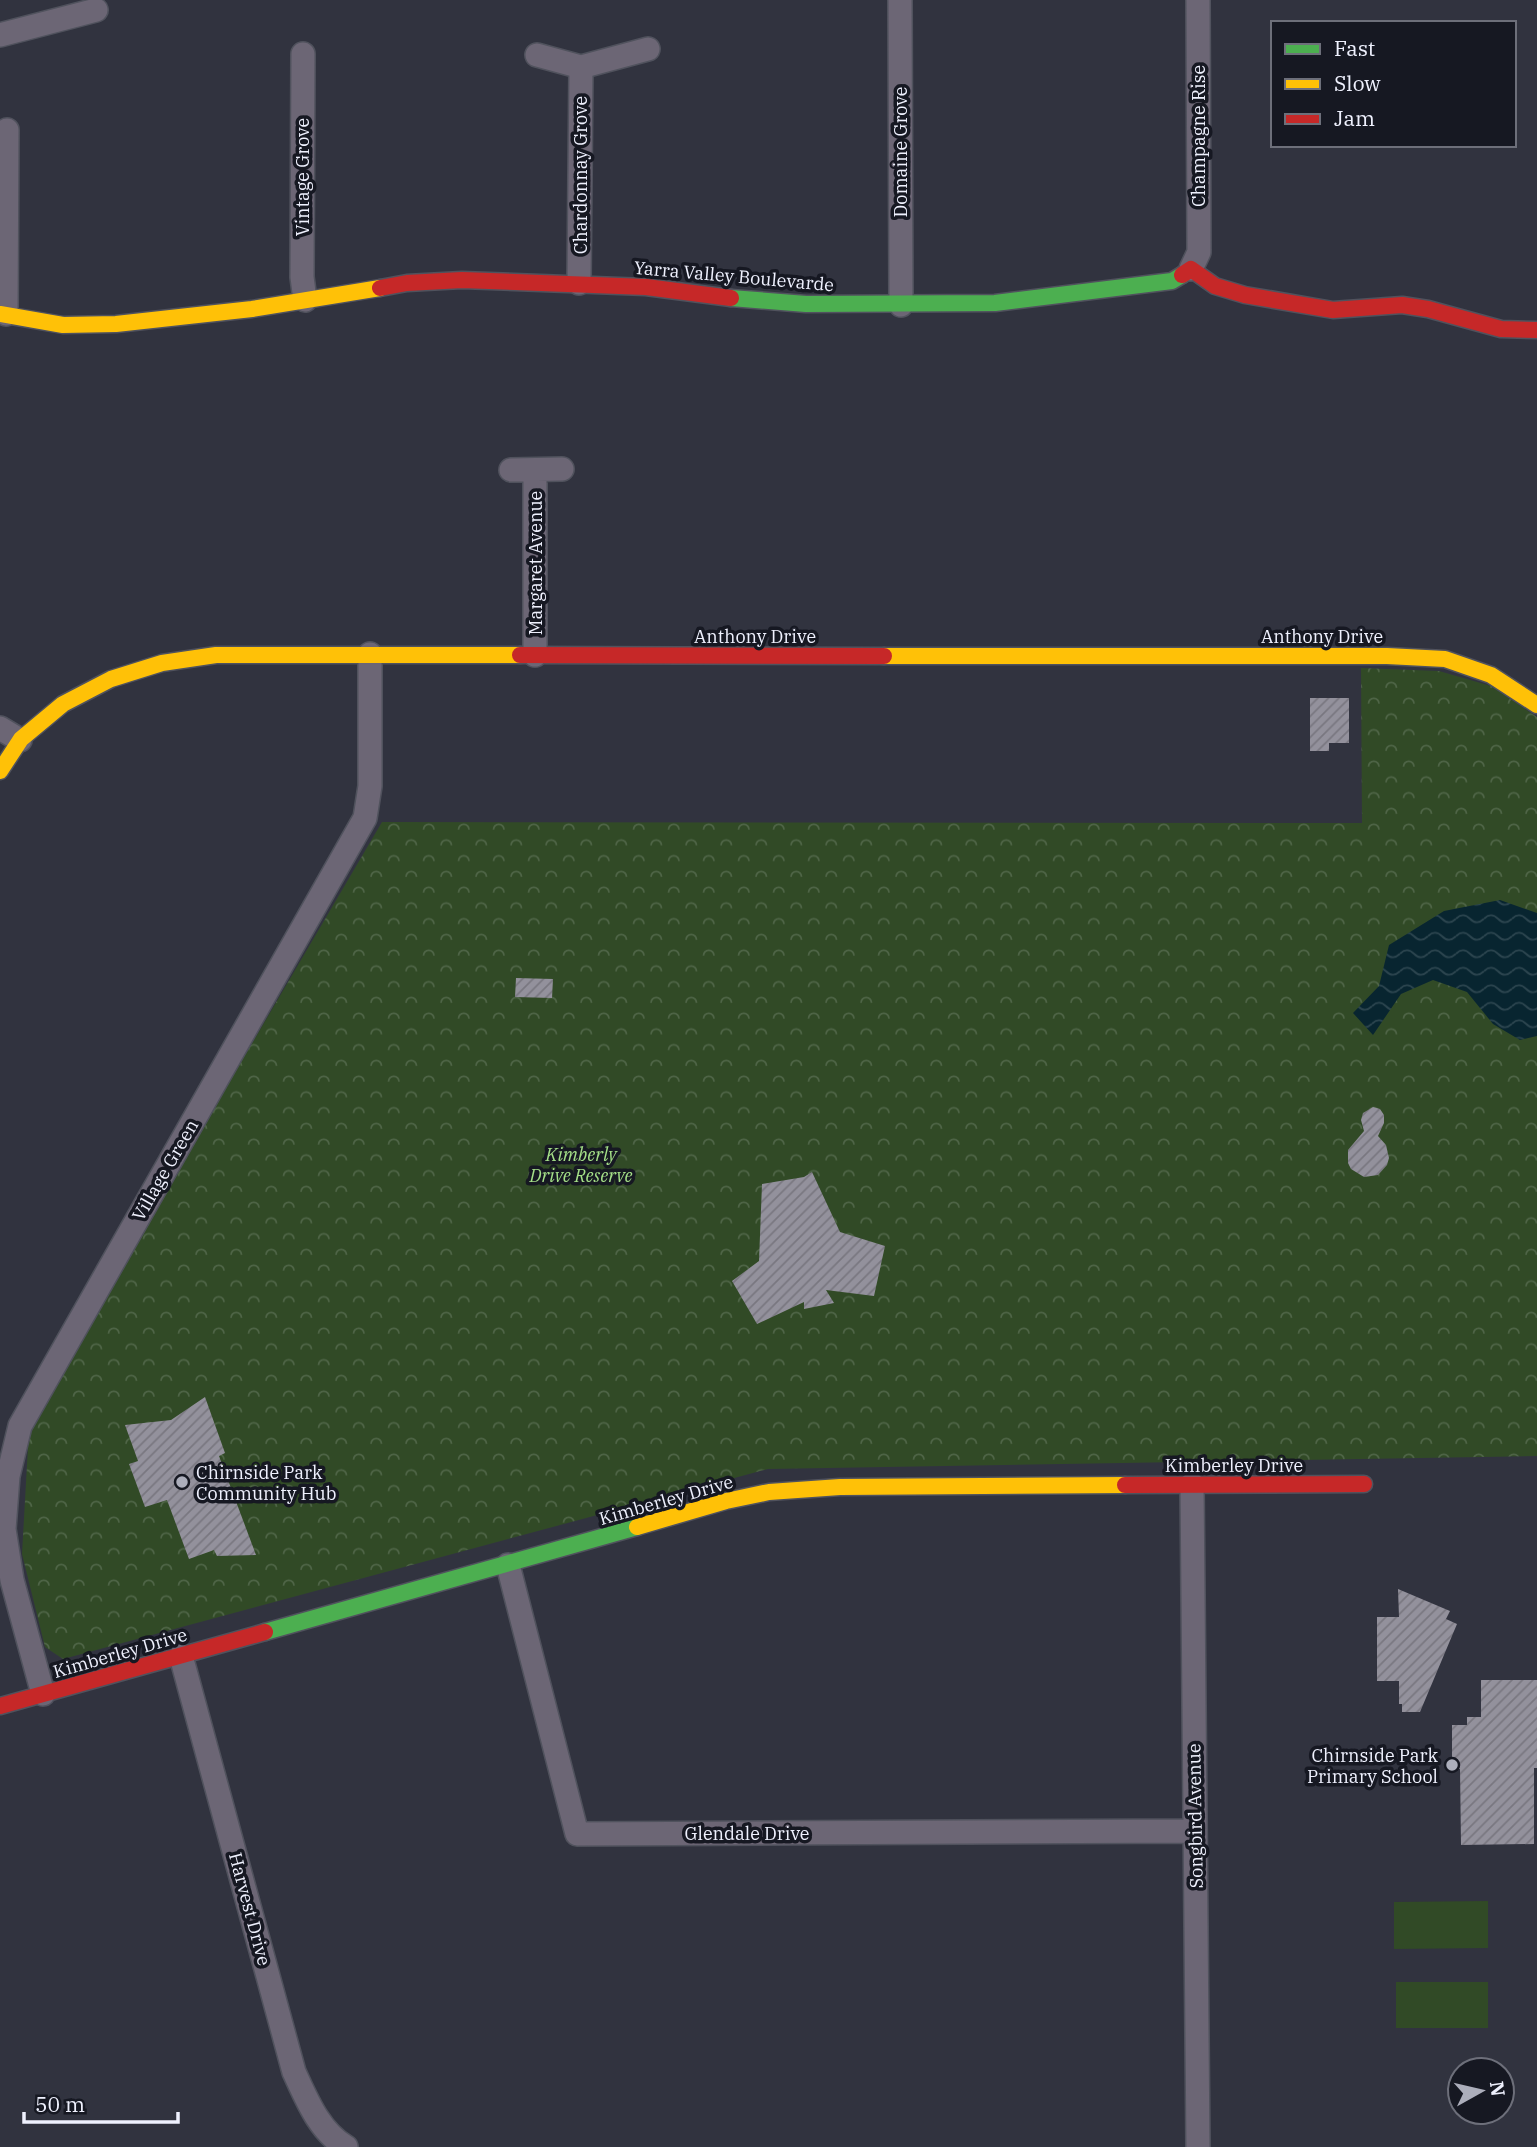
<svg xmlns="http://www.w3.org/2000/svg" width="1537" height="2147" font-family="'IBM Plex Serif',serif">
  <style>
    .grass { fill: #314a26 }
    .park { fill: url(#park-crowns) }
    .water { fill: url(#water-waves) }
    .building { fill: url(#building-hatch) }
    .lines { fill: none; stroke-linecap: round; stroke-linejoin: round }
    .street-casing { stroke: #50525d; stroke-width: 26 }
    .fast-casing { stroke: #50525d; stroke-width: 19 }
    .slow-casing { stroke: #50525d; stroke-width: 19 }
    .jam-casing { stroke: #50525d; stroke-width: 19 }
    .street { stroke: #6c6675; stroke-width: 23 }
    .fast { stroke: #4caf50; stroke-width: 16 }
    .slow { stroke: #ffc107; stroke-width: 16 }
    .jam { stroke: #c62828; stroke-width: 16 }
    .poi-dot { fill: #acaebb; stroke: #161822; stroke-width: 2.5 }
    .labels { text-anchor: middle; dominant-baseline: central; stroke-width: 7; stroke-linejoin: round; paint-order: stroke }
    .street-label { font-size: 18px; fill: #eff1fe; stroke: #161822 }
    .park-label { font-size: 18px; font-style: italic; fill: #a5e088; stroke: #161822 }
    .poi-label { font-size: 18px; fill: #eff1fe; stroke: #161822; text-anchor: start }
  </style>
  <defs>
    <pattern id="park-crowns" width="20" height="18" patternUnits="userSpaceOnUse" patternTransform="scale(1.75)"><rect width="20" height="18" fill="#314a26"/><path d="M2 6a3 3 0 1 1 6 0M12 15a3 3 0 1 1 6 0" fill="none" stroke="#4f6547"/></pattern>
    <pattern id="water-waves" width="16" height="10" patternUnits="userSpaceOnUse" patternTransform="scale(1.75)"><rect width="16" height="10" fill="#082530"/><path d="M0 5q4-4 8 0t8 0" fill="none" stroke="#2c454f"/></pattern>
    <pattern id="building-hatch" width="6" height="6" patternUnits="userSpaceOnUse" patternTransform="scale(1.75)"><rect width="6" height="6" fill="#93919c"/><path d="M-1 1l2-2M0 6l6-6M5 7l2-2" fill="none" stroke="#797780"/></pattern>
  </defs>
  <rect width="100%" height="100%" fill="#31333f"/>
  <path class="grass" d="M 1488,1901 L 1488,1948 L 1394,1949 L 1394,1902 Z
    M 1396,1982 L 1488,1982 L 1488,2028 L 1396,2028 Z"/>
  <path class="park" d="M 1361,668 L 1439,671 L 1491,686 L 1537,717 L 1537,1456 L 768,1469 L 63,1659 L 45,1647 L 22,1554 L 29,1429 L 79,1338 L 382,822 L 1362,823 Z"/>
  <path class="water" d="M 1500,900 L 1537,913 L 1537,1036 L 1520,1040 L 1493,1024 L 1467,992 L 1433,980 L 1401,994 L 1373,1035 L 1353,1013 L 1379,986 L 1389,945 L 1444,911 Z"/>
  <path class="building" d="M 1310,698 L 1349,698 L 1349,743 L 1329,743 L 1329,751 L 1310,751 Z
    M 516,978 L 553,979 L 552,998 L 515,997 Z
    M 1373,1107 L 1380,1109 L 1384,1115 L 1384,1123 L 1378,1136 L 1386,1145 L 1389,1158 L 1387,1165 L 1378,1175 L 1364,1177 L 1351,1169 L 1348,1163 L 1348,1150 L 1364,1131 L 1361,1120 L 1363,1113 Z
    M 812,1172 L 840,1232 L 885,1246 L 874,1296 L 826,1290 L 834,1303 L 804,1309 L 804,1302 L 757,1324 L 732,1281 L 759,1261 L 762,1184 L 804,1177 Z
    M 205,1397 L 225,1453 L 219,1456 L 256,1555 L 217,1556 L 214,1550 L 189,1559 L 167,1500 L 145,1507 L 129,1464 L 138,1461 L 125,1425 L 171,1420 Z
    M 1398,1589 L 1450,1611 L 1446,1619 L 1457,1624 L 1420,1712 L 1402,1712 L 1402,1704 L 1399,1704 L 1399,1681 L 1377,1681 L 1377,1617 L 1399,1617 Z
    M 1481,1680 L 1537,1680 L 1537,1768 L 1534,1768 L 1534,1844 L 1461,1845 L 1460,1769 L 1452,1769 L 1452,1725 L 1467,1725 L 1467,1717 L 1481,1717 Z"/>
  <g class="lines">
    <defs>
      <path id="street" d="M 900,0 L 901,305
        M 0,35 L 96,10
        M 303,54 L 302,277 L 305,300
        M 537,55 L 581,67 L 648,49
        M 1191,269 L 1199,252 L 1198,0
        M 579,283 L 581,67
        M 6,314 L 7,130
        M 511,470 L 562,469
        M 535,471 L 535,655
        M 0,728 L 20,740
        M 1192,1484 L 1198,2147
        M 508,1565 L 577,1834 L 1195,1831
        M 181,1656 L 294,2072 C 307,2100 319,2131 346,2147
        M 43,1694 L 12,1580 L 4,1529 L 8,1476 L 20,1426 L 365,818 L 370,786 L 370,654"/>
      <path id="fast" d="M 731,298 L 806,304 L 995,303 L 1172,281 L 1182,275
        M 265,1632 L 637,1527"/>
      <path id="slow" d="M 0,314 L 63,325 L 116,324 L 252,309 L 380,288
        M 884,656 L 1387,656 L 1445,659 L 1491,675 L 1537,705
        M 0,771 L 21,739 L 63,704 L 111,679 L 162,663 L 216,655 L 520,655
        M 637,1527 L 726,1501 L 769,1492 L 840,1487 L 1125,1485"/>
      <path id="jam" d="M 1182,275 L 1191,269 L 1215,286 L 1245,295 L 1333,310 L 1402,305 L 1428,309 L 1501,329 L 1537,330
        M 380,288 L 407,283 L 462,280 L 646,287 L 731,298
        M 520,655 L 884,656
        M 1125,1485 L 1364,1484
        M 0,1706 L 265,1632"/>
    </defs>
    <use href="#street" class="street-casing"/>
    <use href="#fast" class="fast-casing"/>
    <use href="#slow" class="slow-casing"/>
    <use href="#jam" class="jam-casing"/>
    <use href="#street" class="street"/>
    <use href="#fast" class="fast"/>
    <use href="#slow" class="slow"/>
    <use href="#jam" class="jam"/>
  </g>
  <g class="poi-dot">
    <circle cx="182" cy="1482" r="7"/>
    <circle cx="1452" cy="1765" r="7"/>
  </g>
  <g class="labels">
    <g class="street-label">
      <text transform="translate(1198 136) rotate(-90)">Champagne Rise</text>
      <text transform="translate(900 152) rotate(-90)">Domaine Grove</text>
      <text transform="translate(580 175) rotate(-90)">Chardonnay Grove</text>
      <text transform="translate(302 177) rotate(-90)">Vintage Grove</text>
      <text transform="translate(734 276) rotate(5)">Yarra Valley Boulevarde</text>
      <text transform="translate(535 563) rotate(-90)">Margaret Avenue</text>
      <text x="755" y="636">Anthony Drive</text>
      <text x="1322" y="636">Anthony Drive</text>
      <text transform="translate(165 1170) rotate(-60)">Village Green</text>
      <text x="1234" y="1465">Kimberley Drive</text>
      <text transform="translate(666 1500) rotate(-16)">Kimberley Drive</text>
      <text transform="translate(120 1653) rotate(-16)">Kimberley Drive</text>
      <text transform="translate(1195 1816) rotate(-91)">Songbird Avenue</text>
      <text x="747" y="1833">Glendale Drive</text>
      <text transform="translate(250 1909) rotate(75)">Harvest Drive</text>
    </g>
    <g class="park-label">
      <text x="581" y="1154">Kimberly<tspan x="581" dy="21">Drive Reserve</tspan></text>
    </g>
    <g class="poi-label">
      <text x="196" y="1472">Chirnside Park<tspan x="196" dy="21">Community Hub</tspan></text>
      <text x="1438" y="1755" text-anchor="end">Chirnside Park<tspan x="1438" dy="21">Primary School</tspan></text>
    </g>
  </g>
  <rect x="1271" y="21" width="245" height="126" fill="#161822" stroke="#6d6f7a" stroke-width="2"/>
  <rect x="1285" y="44" width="35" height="10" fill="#4caf50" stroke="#6d6f7a" stroke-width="2"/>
  <text x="1334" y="56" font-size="21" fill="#eff1fe">Fast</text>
  <rect x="1285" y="79" width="35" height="10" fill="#ffc107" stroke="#6d6f7a" stroke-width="2"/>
  <text x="1334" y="91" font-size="21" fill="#eff1fe">Slow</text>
  <rect x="1285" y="114" width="35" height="10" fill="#c62828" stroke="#6d6f7a" stroke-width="2"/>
  <text x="1334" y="126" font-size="21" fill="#eff1fe">Jam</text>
  <g transform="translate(1481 2091) rotate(82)"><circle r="33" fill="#161822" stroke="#6d6f7a" stroke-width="2"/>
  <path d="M0-5L12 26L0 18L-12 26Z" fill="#acaebb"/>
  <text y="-10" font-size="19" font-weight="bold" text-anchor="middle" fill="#eff1fe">N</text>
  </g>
  <path d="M24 2112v10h154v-10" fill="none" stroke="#eff1fe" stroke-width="3.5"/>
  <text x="35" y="2112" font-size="21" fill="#eff1fe" stroke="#161822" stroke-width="5" paint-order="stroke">50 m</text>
</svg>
